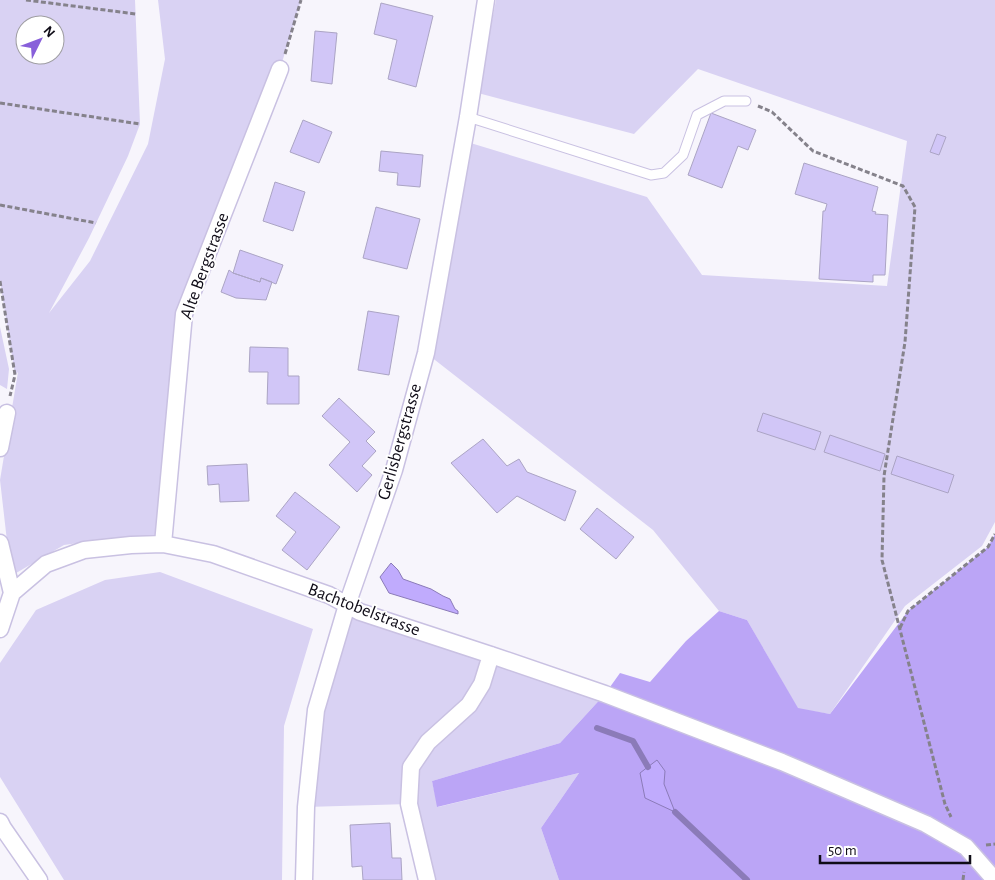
<svg xmlns="http://www.w3.org/2000/svg" width="995" height="880" font-family="'Alegreya Sans',sans-serif">
  <style>
    .green { fill: #d9d2f3; fill-rule: evenodd }
    .forest { fill: #bba5f6 }
    .water { fill: #c0abfd; stroke: #8b7bb8 }
    .lines { fill: none; stroke-linecap: round; stroke-linejoin: round }
    .stream { stroke: #8b7bb8; stroke-width: 6 }
    .building { fill: #d1c6f7; stroke: #aba4c4 }
    .service-casing { stroke: #c9c1e2; stroke-width: 11 }
    .minor-casing { stroke: #c9c1e2; stroke-width: 19 }
    .path { stroke: #85828b; stroke-width: 3; stroke-dasharray: 5 2.5; stroke-linecap: butt }
    .service { stroke: #fff; stroke-width: 9 }
    .minor { stroke: #fff; stroke-width: 16 }
    .labels { text-anchor: middle; dominant-baseline: central; stroke-width: 4; stroke-linejoin: round; paint-order: stroke }
    .street-label { font-size: 18px; fill: #0f0c17; stroke: #fff }
  </style>
  <rect width="100%" height="100%" fill="#f7f5fc"/>
  <path class="green" d="M 0,0 L 135,0 L 140,124 L 128,156 L 89,238 L 49,313 L 90,261 L 148,144 L 165,59 L 158,0 L 301,0 L 280,69 L 184,314 L 163,544 L 115,538 L 64,545 L 11,576 L 0,480 L 18,372 L 15,375 L 0,281 ZM 25,25 L 55,25 L 55,55 L 25,55 Z
    M 496,0 L 995,0 L 995,522 L 982,546 L 905,606 L 830,714 L 798,709 L 747,620 L 719,611 L 653,530 L 426,353 L 464,141 L 647,197 L 702,275 L 887,286 L 907,141 L 698,69 L 634,134 L 478,93 Z
    M 0,327 L 9,369 L 7,389 L 0,385 Z
    M 160,572 L 313,629 L 284,726 L 282,880 L 64,880 L 0,777 L 0,663 L 36,610 L 105,580 Z
    M 347,605 L 605,694 L 560,743 L 432,781 L 438,807 L 579,773 L 541,828 L 559,880 L 427,880 L 409,804 L 306,807 L 316,710 Z"/>
  <path class="forest" d="M 995,534 L 995,880 L 559,880 L 541,828 L 579,773 L 437,807 L 432,781 L 560,743 L 605,694 L 620,673 L 650,682 L 686,641 L 719,611 L 747,620 L 798,708 L 830,714 L 908,611 L 988,547 Z"/>
  <path class="water" d="M 391,563 L 398,570 L 403,579 L 431,589 L 443,596 L 450,599 L 455,609 L 458,611 L 458,614 L 389,593 L 380,577 Z
    M 657,760 L 665,771 L 664,784 L 675,812 L 645,798 L 640,773 Z"/>
  <g class="lines">
    <path class="stream" d="M 597,728 L 633,741 L 648,767
      M 675,812 L 747,880"/>
  </g>
  <path class="building" d="M 381,3 L 433,16 L 416,87 L 388,79 L 397,40 L 374,34 Z
    M 315,31 L 337,33 L 332,84 L 311,81 Z
    M 711,113 L 756,130 L 748,150 L 738,146 L 722,188 L 688,175 Z
    M 303,120 L 332,132 L 319,163 L 290,152 Z
    M 937,134 L 946,137 L 939,155 L 930,152 Z
    M 381,151 L 423,155 L 420,187 L 397,185 L 398,173 L 379,171 Z
    M 804,163 L 878,187 L 872,211 L 876,212 L 875,214 L 888,215 L 885,275 L 873,275 L 873,282 L 819,279 L 823,211 L 825,211 L 827,204 L 795,194 Z
    M 275,182 L 305,192 L 293,231 L 263,221 Z
    M 376,207 L 420,219 L 407,269 L 363,258 Z
    M 240,250 L 283,265 L 276,284 L 261,278 L 260,282 L 233,273 Z
    M 229,270 L 233,273 L 260,282 L 261,278 L 272,282 L 266,300 L 236,298 L 221,292 Z
    M 368,311 L 399,316 L 389,375 L 358,370 Z
    M 250,347 L 288,348 L 288,376 L 299,376 L 299,404 L 267,404 L 268,372 L 249,372 Z
    M 339,398 L 375,432 L 366,441 L 376,451 L 362,466 L 372,475 L 357,492 L 329,465 L 350,442 L 322,416 Z
    M 763,413 L 821,432 L 815,450 L 757,431 Z
    M 830,435 L 885,454 L 880,471 L 824,452 Z
    M 483,439 L 507,466 L 519,459 L 527,472 L 576,491 L 565,521 L 517,496 L 497,513 L 451,463 Z
    M 897,456 L 954,475 L 948,493 L 891,474 Z
    M 247,464 L 249,501 L 220,502 L 219,484 L 208,485 L 207,466 Z
    M 295,492 L 340,527 L 307,570 L 282,550 L 296,532 L 276,516 Z
    M 597,508 L 634,537 L 616,559 L 580,529 Z
    M 390,823 L 392,858 L 401,858 L 402,880 L 363,880 L 362,866 L 352,867 L 350,825 Z"/>
  <g class="lines">
    <defs>
      <path id="service" d="M 468,117 L 651,175 L 664,173 L 683,155 L 697,115 L 724,101 L 746,101"/>
      <path id="minor" d="M 0,448 L 7,413
        M 0,543 L 12,593
        M 163,544 L 184,314 L 280,69
        M 0,629 L 12,593 L 46,564 L 84,550 L 131,545 L 163,544 L 213,554 L 329,595 L 360,612 L 491,655 L 605,694 L 782,762 L 926,824 L 966,847 L 995,880
        M 0,822 L 3,828 L 39,880
        M 304,880 L 306,807 L 316,710 L 347,605 L 394,470 L 426,353 L 468,117 L 486,0
        M 427,880 L 409,804 L 411,767 L 428,742 L 469,705 L 482,684 L 491,655"/>
    </defs>
    <use href="#service" class="service-casing"/>
    <use href="#minor" class="minor-casing"/>
    <path class="path" d="M 26,0 L 136,14
      M 285,54 L 301,0
      M 0,103 L 140,124
      M 758,106 L 772,112 L 813,151 L 903,186 L 915,207 L 905,342 L 884,476 L 882,560 L 945,804 L 951,817
      M 0,205 L 96,223
      M 0,281 L 15,375 L 10,396
      M 900,628 L 908,611 L 988,547 L 995,534
      M 986,845 L 995,844
      M 963,880 L 964,872"/>
    <use href="#service" class="service"/>
    <use href="#minor" class="minor"/>
  </g>
  <g class="labels">
    <g class="street-label">
      <text transform="translate(205 266) rotate(-70)">Alte Bergstrasse</text>
      <text transform="translate(400 442) rotate(-74)">Gerlisbergstrasse</text>
      <text transform="translate(364 610) rotate(21)">Bachtobelstrasse</text>
    </g>
  </g>
  <g transform="translate(40 40) rotate(48)"><circle r="24" fill="#ffffff" stroke="#9f9ea2"/>
  <path d="M0-4L9 19L0 12L-9 19Z" fill="#885fda"/>
  <text y="-8" font-size="14" font-weight="bold" text-anchor="middle" fill="#0f0c17">N</text>
  </g>
  <path d="M820 855v8h150v-8" fill="none" stroke="#0f0c17" stroke-width="2.5"/>
  <text x="828" y="855" font-size="15" fill="#0f0c17" stroke="#ffffff" stroke-width="4" paint-order="stroke">50 m</text>
</svg>
